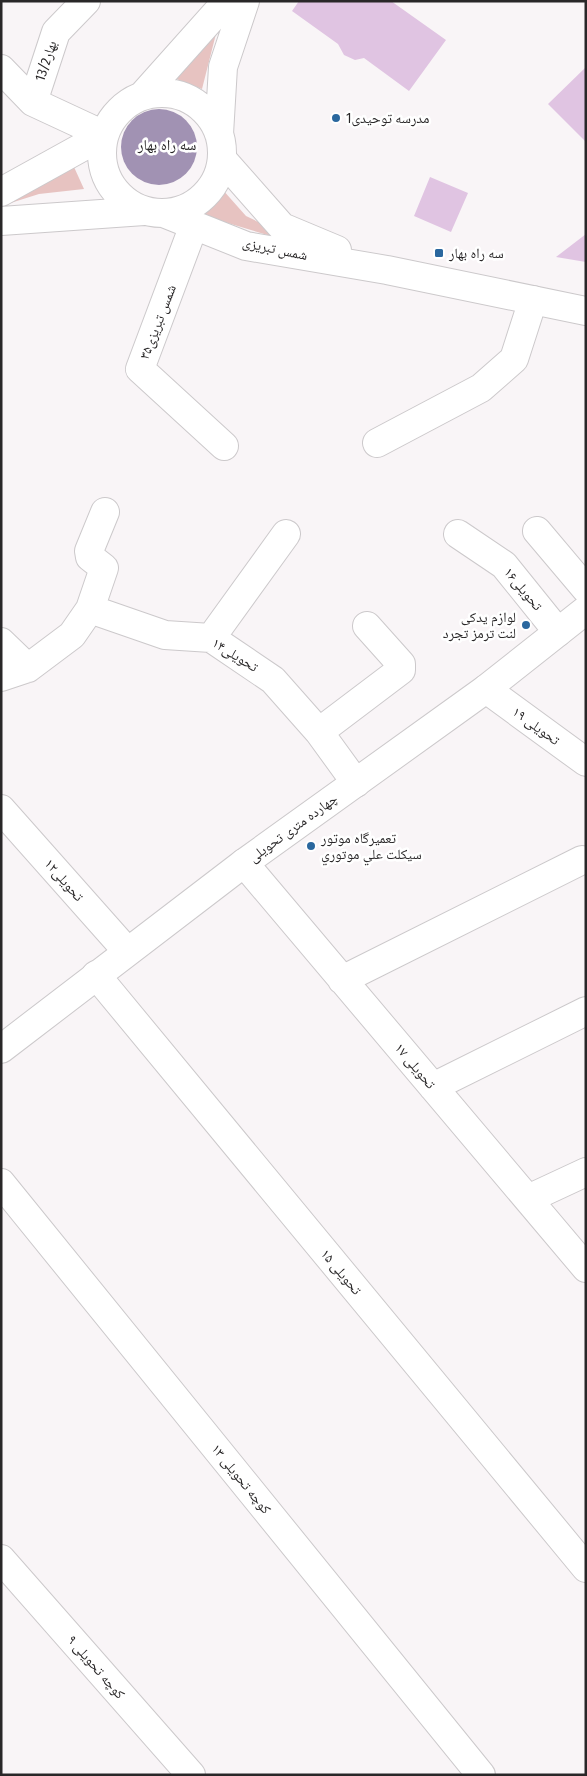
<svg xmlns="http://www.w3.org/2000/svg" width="587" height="1776" font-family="'Fira Sans Condensed','Noto Naskh Arabic',sans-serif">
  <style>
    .green { fill: #e7c3c1 }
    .water { fill: #a192b3 }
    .building { fill: #e0c4e2 }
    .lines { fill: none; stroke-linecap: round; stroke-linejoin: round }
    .minor-casing { stroke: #ccc9cb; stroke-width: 30 }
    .tertiary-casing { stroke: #ccc9cb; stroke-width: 30 }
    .minor { stroke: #fff; stroke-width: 28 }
    .tertiary { stroke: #fff; stroke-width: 28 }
    .poi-dot { fill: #2a679e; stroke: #fff; stroke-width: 2 }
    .labels { text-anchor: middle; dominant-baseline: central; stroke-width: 5; stroke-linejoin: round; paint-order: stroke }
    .street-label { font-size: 14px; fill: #292728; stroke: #fff }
    .poi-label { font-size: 14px; fill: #292728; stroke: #fff; text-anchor: start }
    .neighbourhood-label { font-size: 15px; fill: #292728; stroke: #fff }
  </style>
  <rect width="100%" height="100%" fill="#f9f5f7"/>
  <path class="green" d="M 219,22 L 202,89 L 174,78 Z
    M 69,156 L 84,189 L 39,194 L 1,206 L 1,197 Z
    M 214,180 L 246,216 L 314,249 L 201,215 Z"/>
  <path class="water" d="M121 147a38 38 0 1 1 76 0a38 38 0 1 1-76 0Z"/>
  <path class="building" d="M 299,1 L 391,1 L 446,40 L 409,91 L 364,58 L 355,60 L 344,55 L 338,44 L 292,11 Z
    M 586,67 L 586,142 L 548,104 Z
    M 430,177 L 468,193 L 451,232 L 414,216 Z
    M 586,234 L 586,262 L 556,257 Z"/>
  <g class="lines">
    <defs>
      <path id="minor" d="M 1,69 L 33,102 L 104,135
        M 33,102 L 56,32 L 86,1
        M 194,225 L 140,369 L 224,446
        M 377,443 L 481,388 L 514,359 L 533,300
        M 537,531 L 586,589
        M 458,534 L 504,565 L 558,632
        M 90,609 L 104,568 L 90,557 L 89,551 L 105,512
        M 211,638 L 286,534
        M 1,642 L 28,668
        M 1,677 L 28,668 L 72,635 L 90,609 L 165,635 L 211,638 L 273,680 L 319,732 L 356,783
        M 486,689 L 586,762
        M 319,732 L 401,670 L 401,664 L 367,626
        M 1,809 L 127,951
        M 244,863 L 586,1268
        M 96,975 L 586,1568
        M 342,980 L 582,860
        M 433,1087 L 586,1011
        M 1,1183 L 481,1775
        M 528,1199 L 586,1172
        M 1,1559 L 191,1775"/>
      <path id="tertiary" d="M102 153a60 60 0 1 1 120 0a60 60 0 1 1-120 0Z
        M 143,95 L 227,1
        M 219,134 L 223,67 L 245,1
        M 222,159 L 282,227 L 337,250
        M 1,192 L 104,135
        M 166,214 L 246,246 L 387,270 L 586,311
        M 1,221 L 144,211
        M 1,1049 L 244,863 L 486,689 L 586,610"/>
    </defs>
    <use href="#minor" class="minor-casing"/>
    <use href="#tertiary" class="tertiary-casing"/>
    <use href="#minor" class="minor"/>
    <use href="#tertiary" class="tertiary"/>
  </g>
  <g class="poi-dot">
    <circle cx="336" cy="118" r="5"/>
    <rect x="434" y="248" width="10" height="10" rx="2.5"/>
    <circle cx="526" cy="625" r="5"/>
    <circle cx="311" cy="846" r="5"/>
  </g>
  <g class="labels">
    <g class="street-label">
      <text transform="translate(46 61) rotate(-72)">13/2بهار</text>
      <text transform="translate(275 249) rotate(12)">شمس تبریزی</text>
      <text transform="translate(158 322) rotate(-69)">۳۵شمس تبریزی</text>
      <text transform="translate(523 589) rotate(50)">تحویلی۱۶</text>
      <text transform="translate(235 655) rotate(32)">تحویلی۱۴</text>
      <text transform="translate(536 726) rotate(36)">تحویلی ۱۹</text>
      <text transform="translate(293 828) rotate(-36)">چهارده متری تحویلی</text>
      <text transform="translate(64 880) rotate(49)">تحویلی۱۲</text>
      <text transform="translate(415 1066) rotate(50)">تحویلی ۱۷</text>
      <text transform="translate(341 1272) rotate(50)">تحویلی ۱۵</text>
      <text transform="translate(241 1479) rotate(51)">کوچه تحویلی ۱۳</text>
      <text transform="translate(96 1667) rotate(49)">کوچه تحویلی ۹</text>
    </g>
    <g class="poi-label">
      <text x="346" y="118">مدرسه توحیدی1</text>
      <text x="449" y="253">سه راه بهار</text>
      <text x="516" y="617" text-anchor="end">لوازم یدکی<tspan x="516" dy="16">لنت ترمز تجرد</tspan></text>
      <text x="321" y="838">تعميرگاه موتور<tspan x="321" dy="16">سيكلت علي موتوري</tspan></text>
    </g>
    <g class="neighbourhood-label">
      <text x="167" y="145">سه راه بهار</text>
    </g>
  </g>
  <rect width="587" height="1776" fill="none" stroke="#292728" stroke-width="5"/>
</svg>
